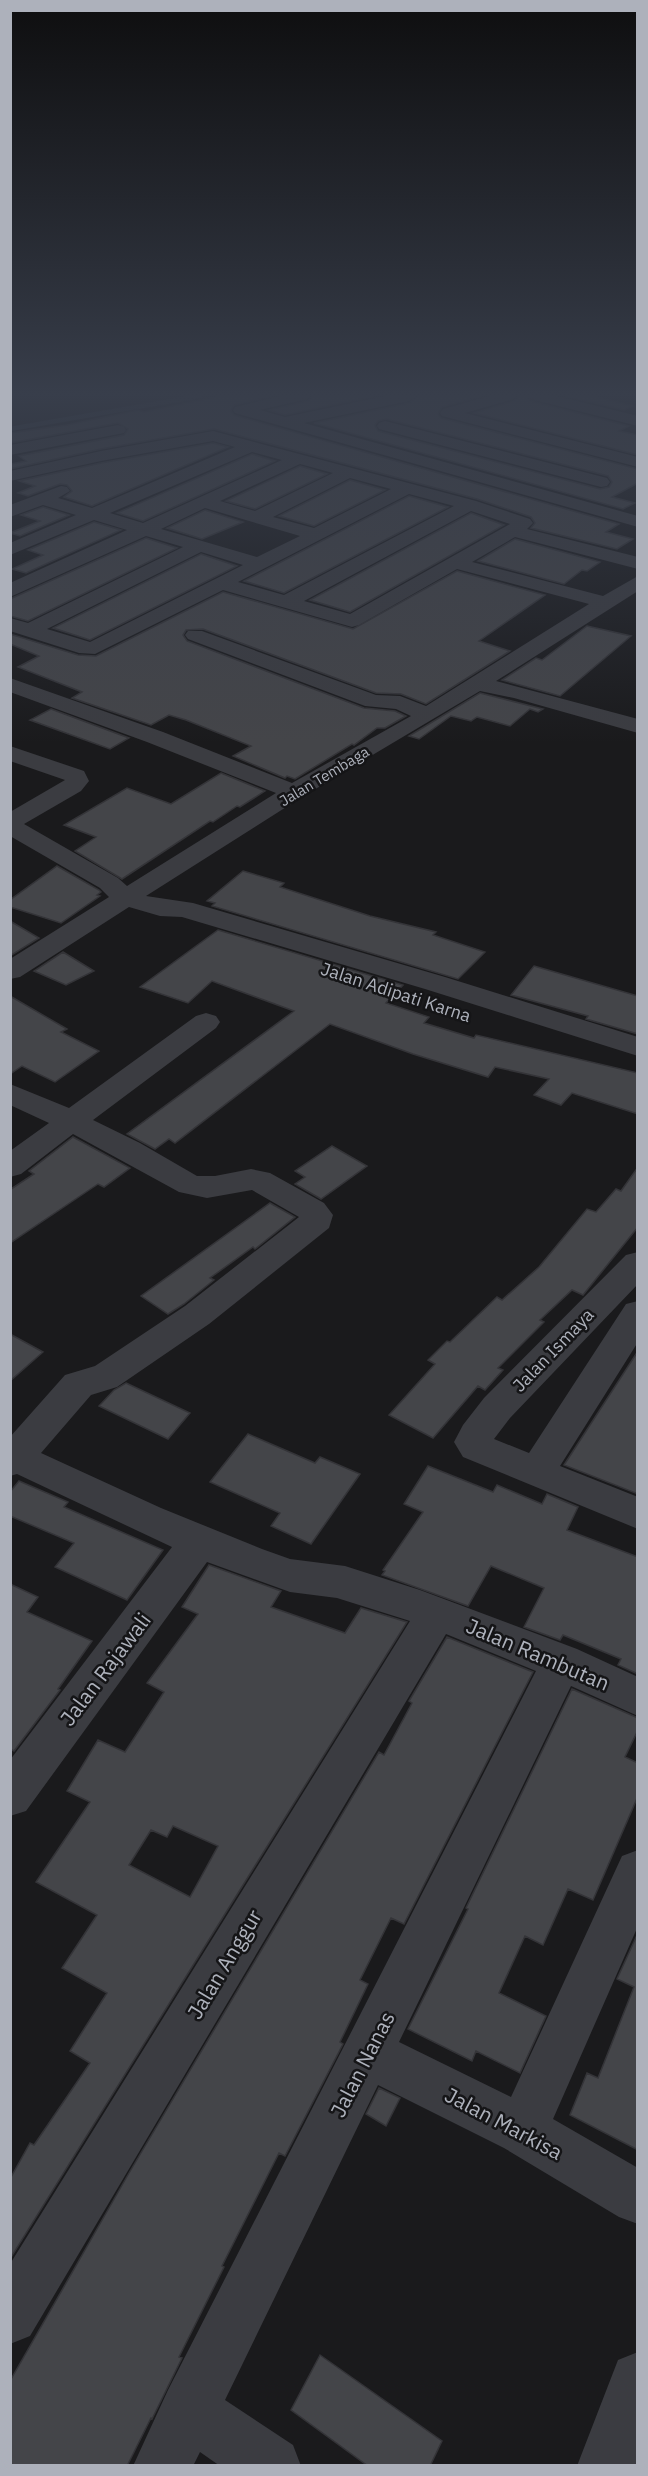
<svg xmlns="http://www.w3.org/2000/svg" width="648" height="2476" font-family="'IBM Plex Sans',sans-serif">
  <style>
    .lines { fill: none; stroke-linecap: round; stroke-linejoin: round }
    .stream { stroke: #303840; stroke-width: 4.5 }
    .building { fill: #444549; stroke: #343438; stroke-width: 1.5; fill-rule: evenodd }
    .minor { fill: #3b3c41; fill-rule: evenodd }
    .labels { text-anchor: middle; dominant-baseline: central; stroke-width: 5; stroke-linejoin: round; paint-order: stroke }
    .far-street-label { font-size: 15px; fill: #adb1bb; stroke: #151517 }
    .street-label { font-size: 18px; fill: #adb1bb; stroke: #151517 }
    .near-street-label { font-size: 21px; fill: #adb1bb; stroke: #151517 }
  </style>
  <rect width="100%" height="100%" fill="#1a1a1c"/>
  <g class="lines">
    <path class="stream" d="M 10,429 L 200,396"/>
  </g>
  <path class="building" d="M 221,396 L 271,396 L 234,405 L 231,411 L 234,415 L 619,524 L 606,532 L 633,539 L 617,549 L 531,528 L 535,523 L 531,517 L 477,499 L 214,429 L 101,449 L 10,469 L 10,464 L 26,461 L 19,456 L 124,435 L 128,429 L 118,423 L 10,443 L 10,433 L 67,425 L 138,410 L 144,412 Z
    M 312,396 L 374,396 L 285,415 L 269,410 L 308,401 Z
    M 419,396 L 481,396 L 442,407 L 438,414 L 441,418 L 638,469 L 638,483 L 612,497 L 635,503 L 623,509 L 314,423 L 409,403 ZM 386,419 L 608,476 L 612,482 L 609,487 L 600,489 L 378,431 L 375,425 L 378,421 Z
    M 518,396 L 526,396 L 530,401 L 629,426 L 619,431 L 638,435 L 638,455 L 474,413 L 514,401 Z
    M 566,396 L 593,396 L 633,406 L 624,410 Z
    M 213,443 L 228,447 L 92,506 L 64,497 L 72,491 L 67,485 L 60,484 L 28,496 L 18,493 L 35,486 L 19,481 L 101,463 Z
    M 252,454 L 275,461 L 143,521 L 117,513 Z
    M 300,466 L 327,474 L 255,509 L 226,501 Z
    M 350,480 L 385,490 L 314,526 L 279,516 Z
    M 409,496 L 448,507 L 284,593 L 244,581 Z
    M 43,507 L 69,515 L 20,536 L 10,533 L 40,521 L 21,515 Z
    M 205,510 L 243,522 L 202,539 L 167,528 Z
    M 471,513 L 504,525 L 350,612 L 310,600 Z
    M 94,522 L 121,530 L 26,573 L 12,569 L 43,555 L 28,550 Z
    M 146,538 L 177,548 L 28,621 L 10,616 L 10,599 Z
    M 515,539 L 600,562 L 587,571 L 582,570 L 564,584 L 478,561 Z
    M 201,554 L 237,566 L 90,640 L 53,628 Z
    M 457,571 L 545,595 L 479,641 L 510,651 L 426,704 L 401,694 L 376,693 L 203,629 L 186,630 L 183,635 L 187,641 L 364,708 L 395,711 L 406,716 L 385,728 L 377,728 L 354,745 L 352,744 L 295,779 L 287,776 L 285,778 L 233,756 L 251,746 L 186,720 L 169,715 L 151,725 L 72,698 L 82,692 L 18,667 L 39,656 L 10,644 L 10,634 L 78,655 L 96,656 L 223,592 L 353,629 Z
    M 587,626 L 631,636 L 560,696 L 502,680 L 536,658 L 542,660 Z
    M 480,693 L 543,709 L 538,712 L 530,709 L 510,726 L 477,717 L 471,721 L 451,716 L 419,739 L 409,736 Z
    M 51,709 L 129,738 L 110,749 L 30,720 Z
    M 221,773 L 265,791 L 240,807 L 237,806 L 213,822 L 210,821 L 122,879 L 75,851 L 96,837 L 64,825 L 127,788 L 171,804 Z
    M 57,866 L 99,890 L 101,892 L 97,895 L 100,896 L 61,923 L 10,907 L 10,900 Z
    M 243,871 L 284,883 L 280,887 L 370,916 L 436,932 L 433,935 L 485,952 L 458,979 L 212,906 L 215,903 L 207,901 Z
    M 10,921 L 39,938 L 10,956 Z
    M 218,930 L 403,985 L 386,1003 L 429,1017 L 424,1023 L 474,1038 L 476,1035 L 638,1073 L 638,1114 L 572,1093 L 561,1105 L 534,1095 L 549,1079 L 495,1067 L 488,1077 L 413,1054 L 330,1024 L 175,1143 L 169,1139 L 155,1149 L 127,1134 L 294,1011 L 212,981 L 188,1003 L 140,987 Z
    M 63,952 L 94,971 L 66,985 L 34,971 Z
    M 534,966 L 638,996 L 638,1034 L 586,1019 L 588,1016 L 511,995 Z
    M 10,996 L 67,1029 L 61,1032 L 99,1051 L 55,1082 L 22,1066 L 10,1074 Z
    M 73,1137 L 130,1168 L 104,1187 L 98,1184 L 10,1243 L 11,1189 L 34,1174 L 29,1171 Z
    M 332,1146 L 367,1166 L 321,1199 L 295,1184 L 305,1177 L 295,1171 Z
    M 638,1167 L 638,1227 L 583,1295 L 572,1290 L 540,1320 L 544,1322 L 498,1368 L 503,1370 L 485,1390 L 478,1386 L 433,1438 L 389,1415 L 435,1364 L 428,1360 L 447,1341 L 450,1342 L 497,1297 L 502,1300 L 539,1267 L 587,1209 L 596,1212 L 616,1189 L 621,1191 Z
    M 270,1203 L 295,1217 L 255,1249 L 253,1247 L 210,1278 L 214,1280 L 184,1304 L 168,1314 L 141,1296 Z
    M 10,1334 L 43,1352 L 10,1381 Z
    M 638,1351 L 638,1494 L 564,1465 Z
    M 126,1383 L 190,1413 L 168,1439 L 99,1406 L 114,1390 Z
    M 248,1434 L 315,1463 L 320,1457 L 360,1474 L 311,1544 L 271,1526 L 280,1513 L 210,1482 Z
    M 428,1466 L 493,1492 L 497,1485 L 542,1504 L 547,1494 L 578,1507 L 567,1530 L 638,1557 L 638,1674 L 618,1665 L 621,1659 L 563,1635 L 560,1640 L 524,1627 L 544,1588 L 491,1566 L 468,1606 L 382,1575 L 385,1571 L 383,1570 L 423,1512 L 404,1504 Z
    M 19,1481 L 68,1502 L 64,1507 L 163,1550 L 127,1600 L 55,1567 L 74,1543 L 10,1516 L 10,1492 Z
    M 209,1565 L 281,1591 L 271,1607 L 345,1633 L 361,1608 L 407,1622 L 10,2259 L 10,2179 L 30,2143 L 34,2145 L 90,2063 L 70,2051 L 107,1993 L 62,1968 L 97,1915 L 36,1882 L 90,1802 L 67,1791 L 98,1740 L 125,1752 L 164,1692 L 147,1683 L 198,1614 L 182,1607 ZM 173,1826 L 218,1846 L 190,1897 L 129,1865 L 151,1830 L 167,1837 Z
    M 10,1584 L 38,1597 L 27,1612 L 92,1641 L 58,1689 L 60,1690 L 14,1751 L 10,1749 Z
    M 447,1637 L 533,1672 L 404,1924 L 391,1918 L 360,1980 L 368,1984 L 340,2042 L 343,2044 L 285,2156 L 279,2153 L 222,2266 L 224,2267 L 179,2357 L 182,2358 L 152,2419 L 151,2418 L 127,2466 L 10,2466 L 10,2381 L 129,2173 L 379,1752 L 384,1755 L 412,1703 L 409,1701 Z
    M 572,1689 L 638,1718 L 638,1730 L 625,1757 L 638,1763 L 638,1796 L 593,1900 L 568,1889 L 543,1945 L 525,1936 L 499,1993 L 546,2016 L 520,2073 L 476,2051 L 472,2061 L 408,2029 L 468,1909 L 466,1908 Z
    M 638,1933 L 638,2150 L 570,2115 L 587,2073 L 598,2078 L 634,1987 L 617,1979 Z
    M 379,2088 L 400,2098 L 386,2126 L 366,2114 Z
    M 320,2355 L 442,2441 L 430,2466 L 368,2466 L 291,2410 Z"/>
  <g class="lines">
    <path class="minor" d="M 281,396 L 310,396 L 307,399 L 260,410 L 285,417 L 386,396 L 417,396 L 409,401 L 304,423 L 638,516 L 638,527 L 235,413 L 233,410 L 235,407 Z
      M 490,396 L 516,396 L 513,399 L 465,413 L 638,457 L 638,467 L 442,416 L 440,413 L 443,409 Z
      M 528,396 L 556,396 L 638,416 L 638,426 L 531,399 Z
      M 385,421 L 607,478 L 610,482 L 607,486 L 601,487 L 379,429 L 377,426 L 379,423 Z
      M 118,425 L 124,427 L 126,430 L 124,433 L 10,455 L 10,445 Z
      M 213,431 L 476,501 L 530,519 L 533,523 L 527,529 L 638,557 L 638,569 L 515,537 L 472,562 L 603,596 L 638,576 L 638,591 L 496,681 L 638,719 L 638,733 L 514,698 L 480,691 L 302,797 L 146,896 L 193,903 L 445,977 L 638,1037 L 638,1056 L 425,989 L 182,917 L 160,916 L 129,907 L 20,977 L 10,979 L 10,959 L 109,897 L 100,888 L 10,836 L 10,812 L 65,780 L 10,761 L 10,746 L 84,771 L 89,781 L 81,791 L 24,824 L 118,878 L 127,886 L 276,793 L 147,742 L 10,692 L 10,678 L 163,732 L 292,783 L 411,716 L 396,709 L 365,706 L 188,639 L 185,635 L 188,631 L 202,631 L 376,695 L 400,696 L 426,706 L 589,604 L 457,569 L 359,625 L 352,627 L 223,590 L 95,654 L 79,653 L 10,631 L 10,618 L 28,623 L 183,547 L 146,536 L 10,597 L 10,583 L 127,530 L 94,520 L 10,555 L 10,543 L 76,515 L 43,505 L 10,517 L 10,505 L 61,486 L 67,487 L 70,491 L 58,498 L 92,508 L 235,447 L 213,441 L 101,461 L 10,481 L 10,471 L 101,451 ZM 252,452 L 282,460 L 143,523 L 110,513 ZM 300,464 L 333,473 L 255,511 L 220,501 ZM 350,478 L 391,489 L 314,528 L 273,517 ZM 409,494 L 454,506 L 284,595 L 238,582 ZM 205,508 L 300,536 L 257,557 L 161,529 ZM 471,511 L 510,524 L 350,614 L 304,601 ZM 201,552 L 243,565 L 90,642 L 47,629 Z
      M 206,1013 L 216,1016 L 220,1022 L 216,1028 L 93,1120 L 140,1143 L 197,1176 L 215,1176 L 251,1169 L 270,1173 L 324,1203 L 333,1215 L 329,1228 L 209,1324 L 117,1387 L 91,1395 L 41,1453 L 161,1508 L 262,1549 L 290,1559 L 345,1566 L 420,1590 L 577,1649 L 638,1677 L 638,1716 L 571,1686 L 399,2042 L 511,2097 L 622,1856 L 638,1850 L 638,1926 L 553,2119 L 638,2168 L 638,2224 L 619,2217 L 504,2148 L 378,2085 L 225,2400 L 293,2445 L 301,2466 L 220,2466 L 200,2452 L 193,2466 L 133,2466 L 168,2390 L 536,1671 L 446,1634 L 30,2336 L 10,2344 L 10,2264 L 410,1621 L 337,1598 L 290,1592 L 207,1562 L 26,1811 L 10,1816 L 10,1760 L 172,1547 L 17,1474 L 10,1476 L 10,1437 L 65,1375 L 95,1366 L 185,1306 L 299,1217 L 252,1190 L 207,1198 L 179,1192 L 73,1134 L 21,1174 L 10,1177 L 10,1151 L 49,1123 L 10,1105 L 10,1084 L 69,1108 L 196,1016 Z
      M 638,1252 L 638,1284 L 510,1418 L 494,1439 L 529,1453 L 626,1304 L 638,1301 L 638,1342 L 560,1466 L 638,1497 L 638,1529 L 463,1457 L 454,1442 L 463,1425 L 484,1398 L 626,1255 Z
      M 638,2352 L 638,2460 L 635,2466 L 577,2466 L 618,2360 Z"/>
  </g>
  <linearGradient id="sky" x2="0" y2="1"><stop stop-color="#0e0e0f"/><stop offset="0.53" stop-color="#383e4b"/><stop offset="1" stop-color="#383e4b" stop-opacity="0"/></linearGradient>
  <rect width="648" height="743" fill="url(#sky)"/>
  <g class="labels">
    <g class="far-street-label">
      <text transform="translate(324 776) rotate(-31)">Jalan Tembaga</text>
    </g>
    <g class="street-label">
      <text transform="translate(396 992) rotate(18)">Jalan Adipati Karna</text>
      <text transform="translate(553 1350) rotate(-46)">Jalan Ismaya</text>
    </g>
    <g class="near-street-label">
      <text transform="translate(538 1654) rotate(23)">Jalan Rambutan</text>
      <text transform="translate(105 1669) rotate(-53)">Jalan Rajawali</text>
      <text transform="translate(224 1964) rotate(-59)">Jalan Anggur</text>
      <text transform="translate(362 2064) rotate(-63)">Jalan Nanas</text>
      <text transform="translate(504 2123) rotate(28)">Jalan Markisa</text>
    </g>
  </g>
  <rect width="648" height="2476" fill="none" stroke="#adb1bb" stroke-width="24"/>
</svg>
